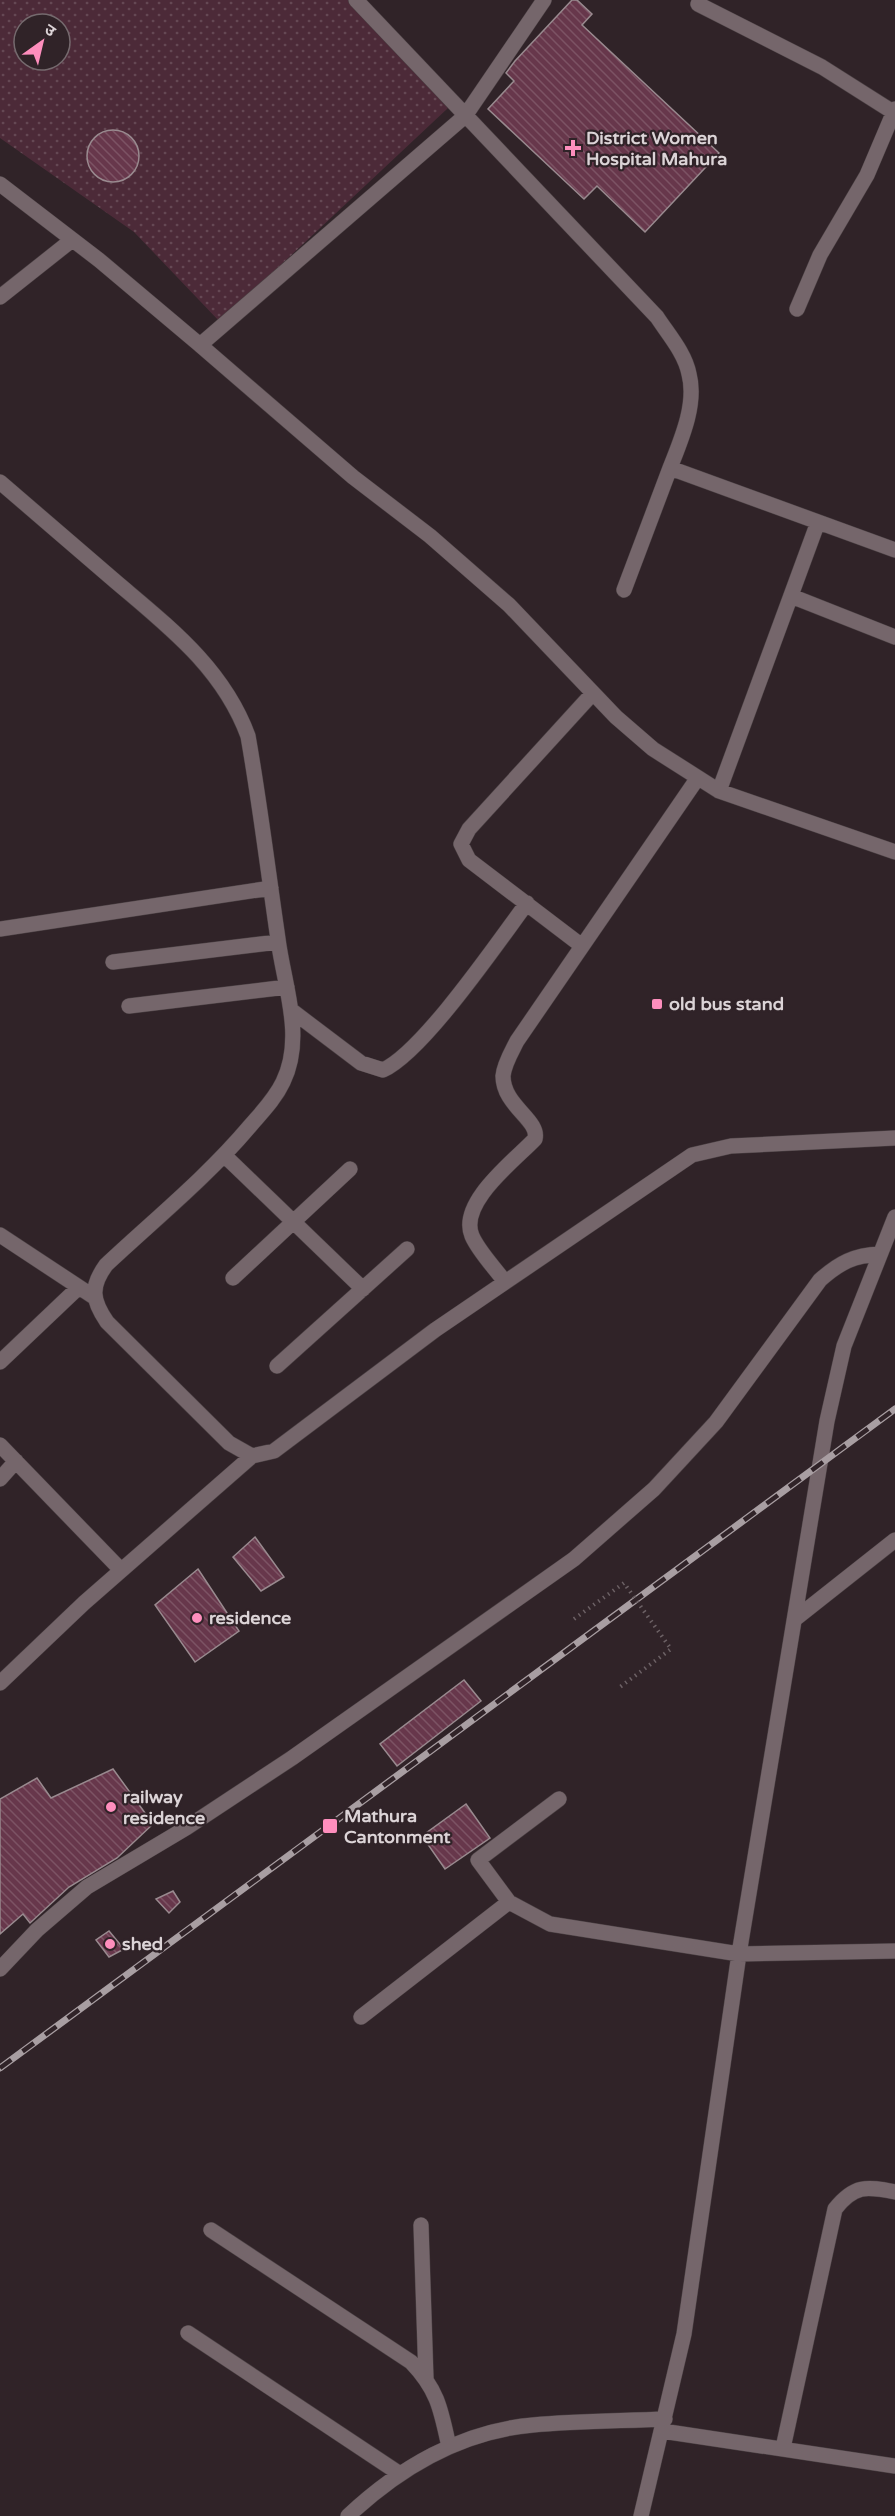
<svg xmlns="http://www.w3.org/2000/svg" width="895" height="2516" font-family="'Varela Round','Noto Sans Devanagari',sans-serif">
  <style>
    .park { fill: url(#park-dots); fill-rule: evenodd }
    .building { fill: url(#building-back-hatch); stroke: #998a8f; stroke-width: 1.5 }
    .lines { fill: none; stroke-linecap: round; stroke-linejoin: round }
    .minor-casing { stroke: #4b4144; stroke-width: 16 }
    .minor { stroke: #75666b; stroke-width: 15 }
    .rail-casing { stroke: #a89ea2; stroke-width: 7 }
    .rail { stroke: #302328; stroke-width: 4.5; stroke-dasharray: 14; stroke-linecap: butt }
    .path-bridge { stroke: #6c6165; stroke-width: 4; stroke-dasharray: 1.5 4.5; stroke-linecap: butt }
    .poi-dot { fill: #fe8ebd; stroke: #302328; stroke-width: 2 }
    .labels { text-anchor: middle; dominant-baseline: central; stroke-width: 4.5; stroke-linejoin: round; paint-order: stroke }
    .poi-label { font-size: 18px; font-weight: bold; fill: #dcd4d7; stroke: #302328; text-anchor: start }
  </style>
  <defs>
    <pattern id="park-dots" width="8" height="8" patternUnits="userSpaceOnUse" patternTransform="scale(1.5)"><rect width="8" height="8" fill="#4c2a38"/><path d="M2 2h.1M6 6h.1" fill="none" stroke="#654854" stroke-width="1.8" stroke-linecap="round"/></pattern>
    <pattern id="building-back-hatch" width="6" height="6" patternUnits="userSpaceOnUse" patternTransform="scale(1.5)"><rect width="6" height="6" fill="#67374b"/><path d="M-1 5l2 2M0 0l6 6M5-1l2 2" fill="none" stroke="#7c5364"/></pattern>
  </defs>
  <rect width="100%" height="100%" fill="#302328"/>
  <path class="park" d="M 0,0 L 348,0 L 448,108 L 220,322 L 134,232 L 0,138 ZM 24,24 L 60,24 L 60,60 L 24,60 Z"/>
  <path class="building" d="M 572,0 L 577,0 L 592,14 L 582,25 L 719,153 L 645,232 L 597,186 L 584,199 L 488,109 L 514,81 L 506,73 L 515,61 Z
    M87 156a26 26 0 1 1 52 0a26 26 0 1 1-52 0Z
    M 255,1537 L 284,1577 L 261,1591 L 233,1557 Z
    M 198,1569 L 239,1631 L 195,1662 L 155,1605 Z
    M 464,1680 L 481,1701 L 397,1766 L 380,1744 Z
    M 113,1769 L 153,1824 L 117,1858 L 69,1887 L 30,1923 L 23,1914 L 0,1934 L 0,1799 L 37,1778 L 51,1798 Z
    M 466,1804 L 490,1838 L 445,1869 L 422,1836 Z
    M 173,1891 L 180,1902 L 169,1913 L 156,1899 Z
    M 109,1931 L 124,1949 L 109,1957 L 96,1940 Z"/>
  <g class="lines">
    <defs>
      <path id="minor" d="M 356,0 L 657,317 C 668,334 685,353 689,374 C 697,404 681,440 670,468 L 895,550
        M 698,4 L 822,67 L 893,112
        M 0,184 L 99,260 L 200,345 L 465,116 L 544,0
        M 0,297 L 72,240
        M 797,309 L 820,255 L 867,175 L 895,109
        M 200,345 L 353,477 L 430,536 L 509,605 L 616,717 L 653,749 L 719,791 L 895,852
        M 0,482 C 38,515 77,548 115,581 C 169,627 223,668 248,736 C 260,804 268,871 278,939 C 284,986 305,1037 283,1082 C 275,1099 262,1112 250,1126 C 207,1177 154,1220 106,1265 C 90,1287 92,1300 107,1322 L 229,1443 L 252,1456 L 274,1451 L 435,1330 L 692,1155 L 731,1146 L 895,1138
        M 624,590 L 670,468
        M 791,596 L 895,637
        M 719,791 L 818,522
        M 0,929 L 271,888
        M 582,946 L 469,860 L 461,844 L 469,829 L 593,693
        M 113,962 L 278,942
        M 129,1006 L 287,987
        M 291,1010 L 361,1063 L 383,1070 C 423,1052 498,942 527,903
        M 224,1155 L 363,1289
        M 0,1235 L 94,1297
        M 233,1278 L 350,1169
        M 505,1282 C 495,1268 479,1252 472,1236 C 458,1203 514,1161 535,1139 C 540,1120 503,1106 503,1076 C 504,1064 512,1051 517,1041 L 697,779
        M 0,1362 L 79,1287
        M 277,1366 L 407,1249
        M 0,1445 L 121,1570
        M 0,1479 L 16,1461
        M 795,1619 L 895,1540
        M 0,1683 L 84,1603 L 252,1456
        M 559,1799 L 478,1860 L 509,1902 L 550,1924 L 739,1954 L 895,1951
        M 0,1969 L 37,1930 L 87,1887 L 186,1828 L 292,1758 L 574,1559 L 654,1489 L 716,1422 L 820,1280 C 839,1263 854,1255 880,1254
        M 361,2017 L 509,1902
        M 421,2225 L 426,2378
        M 211,2230 L 411,2362 C 438,2390 441,2410 449,2447
        M 188,2333 L 400,2474
        M 662,2431 L 895,2466
        M 783,2448 L 835,2209 C 854,2185 866,2186 895,2192
        M 348,2516 C 399,2468 462,2431 533,2425 C 576,2421 621,2421 665,2419
        M 641,2516 L 684,2334 L 739,1954 L 827,1421 L 844,1346 L 895,1217"/>
    </defs>
    <use href="#minor" class="minor-casing"/>
    <use href="#minor" class="minor"/>
    <defs>
      <path id="rail" d="M 0,2068 L 895,1409"/>
    </defs>
    <use href="#rail" class="rail-casing"/>
    <use href="#rail" class="rail"/>
    <path class="path-bridge" d="M 574,1619 L 624,1583 L 671,1649 L 620,1687"/>
  </g>
  <g class="poi-dot">
    <path d="M570 139h6v6h6v6h-6v6h-6v-6h-6v-6h6z"/>
    <rect x="651" y="998" width="12" height="12" rx="3"/>
    <circle cx="197" cy="1618" r="6"/>
    <circle cx="111" cy="1807" r="6"/>
    <rect x="322" y="1818" width="16" height="16" rx="3"/>
    <circle cx="110" cy="1944" r="6"/>
  </g>
  <g class="labels">
    <g class="poi-label">
      <text x="586" y="138">District Women<tspan x="586" dy="21">Hospital Mahura</tspan></text>
      <text x="669" y="1004">old bus stand</text>
      <text x="209" y="1618">residence</text>
      <text x="123" y="1797">railway<tspan x="123" dy="21">residence</tspan></text>
      <text x="344" y="1816">Mathura<tspan x="344" dy="21">Cantonment</tspan></text>
      <text x="122" y="1944">shed</text>
    </g>
  </g>
  <g transform="translate(42 42) rotate(34)"><circle r="28" fill="#302328" stroke="#756a6e" stroke-width="1.5"/>
  <path d="M0-4.5L10 22L0 15L-10 22Z" fill="#fe8ebd"/>
  <text y="-9" font-size="16" font-weight="bold" text-anchor="middle" fill="#dcd4d7">उ</text>
  </g>
</svg>
